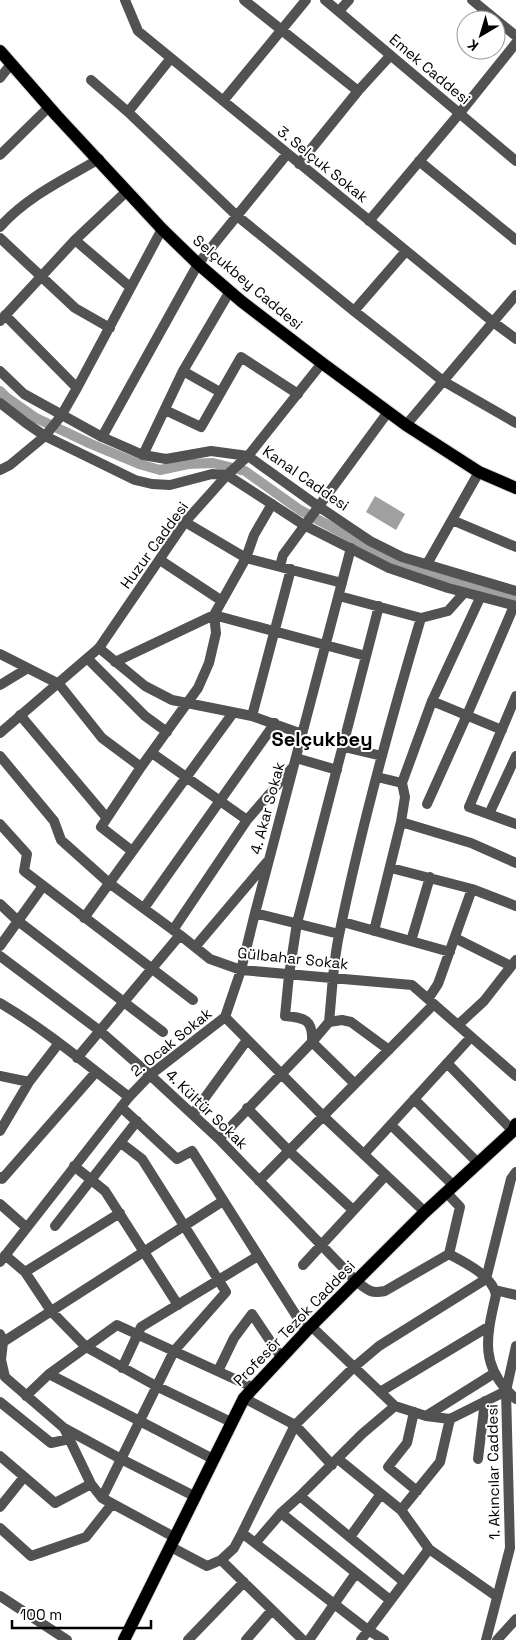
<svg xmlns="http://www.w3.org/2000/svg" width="516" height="1640" font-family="'Space Grotesk',sans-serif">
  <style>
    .water { fill: #a0a0a0 }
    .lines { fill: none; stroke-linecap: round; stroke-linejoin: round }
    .canal { stroke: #a0a0a0; stroke-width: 10 }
    .primary-casing { stroke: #dbdbdb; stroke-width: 14 }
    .minor { stroke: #525252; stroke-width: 10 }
    .tertiary { stroke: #525252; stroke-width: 10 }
    .primary { stroke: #000; stroke-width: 12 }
    .labels { text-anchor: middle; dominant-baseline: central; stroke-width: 4; stroke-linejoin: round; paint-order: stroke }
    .street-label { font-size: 15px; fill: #000; stroke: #fff }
    .district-label { font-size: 20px; font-weight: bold; fill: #000; stroke: #fff }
  </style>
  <rect width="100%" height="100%" fill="#fff"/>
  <path class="water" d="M 375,496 L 405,514 L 396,530 L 366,512 Z"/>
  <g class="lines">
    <path class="canal" d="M 0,391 L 6,397 L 36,418 L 91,444 L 139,464 L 160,470 L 188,464 L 213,463 L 245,471 L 300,510 L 398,563 L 494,593 L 516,599"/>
    <defs>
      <path id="primary" d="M 0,51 L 57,116 L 162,229 L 198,264 L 241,301 L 322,363 L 406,425 L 479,472 L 516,488
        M 124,1640 L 244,1398 L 311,1326 L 425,1212 L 513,1131 L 516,1124"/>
    </defs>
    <use href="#primary" class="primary-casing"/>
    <path class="minor" d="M 125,0 L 138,31 L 493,322 L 516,339
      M 244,0 L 358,91
      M 472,0 L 516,36
      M 339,11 L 349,0
      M 171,58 L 128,112 L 236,215 L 354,311 L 443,381 L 516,423
      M 0,78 L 11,64
      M 91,80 L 128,112
      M 223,101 L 306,0
      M 0,155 L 49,107
      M 419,161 L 516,240
      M 299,164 L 358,91 L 390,56
      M 369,221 L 459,114 L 516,43
      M 0,227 C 26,197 65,179 99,159
      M 0,238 L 75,308 L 110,328
      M 75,240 L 130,287
      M 354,311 L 406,251
      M 5,315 L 77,388
      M 0,321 L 75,240 L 127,191
      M 183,371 L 220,392
      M 165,410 L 201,427 L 241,357 L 298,394
      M 406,425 L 516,295
      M 102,437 L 198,264 L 287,154
      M 143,455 L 183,371 L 230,291
      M 0,470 L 10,465 L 45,436 L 61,416 L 77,388 L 162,229
      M 318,506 L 370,541 L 402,557 L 516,591
      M 452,520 L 516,547
      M 185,522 L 246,558 L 342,583
      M 160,560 L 222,601
      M 427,564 L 479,472
      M 280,566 L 283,555 L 388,412
      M 339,596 L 421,618
      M 99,648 L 145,686 L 172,700 L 252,716 L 302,734
      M 0,654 L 59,684 L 102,738 L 141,767
      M 88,659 L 145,716 L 167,732
      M 115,662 L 214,615 L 246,558 L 254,535 L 272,504
      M 0,685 L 28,668
      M 516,696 L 469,807 L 516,824
      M 432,701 L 502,730
      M 20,715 L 106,817
      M 252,716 L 291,569
      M 344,747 L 382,756
      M 152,753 L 247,820
      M 0,756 L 54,821 L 61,840 L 109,883 L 180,935 L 210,959 L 241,970 L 412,985 L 516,1076
      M 296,758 L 337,770
      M 377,777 L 402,783 L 432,701 L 480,598
      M 427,804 L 467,715 L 514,606
      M 489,814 L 516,756
      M 401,822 L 471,843 L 516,863
      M 0,824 L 27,854 L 24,871 L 193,1000
      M 132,851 L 101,827 L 141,767 L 198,688 L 209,663 L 216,633 L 214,615 L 366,656
      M 391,868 L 472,889 L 516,906
      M 0,904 L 18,921 L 163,1032
      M 144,908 L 275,723
      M 255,913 L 339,934
      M 84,918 L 233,713
      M 343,922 L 450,952
      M 173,930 L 247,820 L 292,768
      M 374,931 L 401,822 L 405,797 L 402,783
      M 455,938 L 511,966
      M 411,941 L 430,877
      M 0,946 L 43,886
      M 195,947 L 267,862
      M 0,956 L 100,1031 L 150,1075 L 219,1139 L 356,1281 C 367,1290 371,1294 385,1291 L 449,1254
      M 428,999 L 438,984 L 472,889
      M 0,1003 C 46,1030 87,1065 129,1097
      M 225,1017 L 241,970 L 255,913 L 351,548
      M 329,1022 C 332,993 333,963 339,935 C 361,828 390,722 421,618 L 448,611 L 464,593
      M 458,1025 L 484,1001 L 516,960
      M 77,1058 L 180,935
      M 447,1063 L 513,1131
      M 0,1076 L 29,1082
      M 355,1084 L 312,1042 C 313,1019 305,1018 285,1016 L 289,975 L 297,923 L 379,606
      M 414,1099 L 478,1163
      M 121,1107 L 177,1159 L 192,1151 L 306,1331
      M 247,1108 L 289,1151 L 353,1210
      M 193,1114 L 247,1040
      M 391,1125 L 453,1185
      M 0,1131 L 29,1082 L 59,1043
      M 219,1139 L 312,1042 L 329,1022 L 342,1020 L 351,1022 L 389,1050
      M 364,1154 L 471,1037
      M 74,1166 L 105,1191 L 178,1305
      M 0,1177 L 2,1179 L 96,1072
      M 259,1181 L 434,1004
      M 446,1192 L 460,1207 L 449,1254 C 464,1262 493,1276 496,1295 C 486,1338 479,1367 516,1399
      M 0,1204 L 26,1227
      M 55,1226 L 137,1121
      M 5,1255 L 25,1272 L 51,1311 L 86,1347 L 156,1386 L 231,1422
      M 0,1262 L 129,1097 L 150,1075 L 225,1017 L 323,1116 L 425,1212
      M 303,1265 L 386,1175
      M 25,1272 L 120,1213
      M 486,1279 L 511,1179 L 516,1172
      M 495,1290 L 516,1295
      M 311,1326 L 395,1406 L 426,1416 L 450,1419 L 506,1391
      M 0,1334 L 3,1342 L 1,1360 L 5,1377 L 64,1428 L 91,1484 L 102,1498 L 176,1538
      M 3,1342 L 223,1201
      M 122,1368 L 141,1327 L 258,1256
      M 218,1371 L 234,1338 L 252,1314 L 281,1357
      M 49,1374 L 213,1459
      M 506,1391 L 516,1346
      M 380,1392 L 488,1327
      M 26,1396 L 49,1374 L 117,1325 L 252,1387
      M 244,1398 L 295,1425 L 332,1465
      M 0,1402 L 51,1443 L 69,1439
      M 414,1412 L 407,1443 L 388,1467 L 417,1491
      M 426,1416 L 493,1374
      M 64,1428 L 121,1459 L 196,1497
      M 0,1456 L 55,1503 L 91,1484
      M 338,1459 L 401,1510 L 429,1549 L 496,1596
      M 478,1459 L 485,1401
      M 300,1496 L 404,1582
      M 102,1498 L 174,1351 L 226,1292 L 142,1159 L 121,1143
      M 0,1507 L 24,1477
      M 401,1510 L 440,1462 L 450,1419
      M 281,1513 L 390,1600
      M 0,1528 L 31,1556 L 86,1537 L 112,1504
      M 242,1533 L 368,1630 L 384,1640
      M 350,1537 L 381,1494
      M 256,1542 L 281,1513 L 300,1496 L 362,1434 L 395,1406
      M 171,1547 L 207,1566 L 221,1560 L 303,1640
      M 221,1560 L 234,1548 L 242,1533 L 295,1425 L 353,1368 L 379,1346 L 486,1279
      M 0,1596 L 67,1640
      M 188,1640 L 244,1582
      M 246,1640 L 272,1610
      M 309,1640 L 356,1573
      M 361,1640 L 429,1549
      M 497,1640 L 516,1619"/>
    <path class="tertiary" d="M 325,0 L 516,161
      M 0,371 L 24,394 L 102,437 L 143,455 L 166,459 L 211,451 L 248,456 L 318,506
      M 0,403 L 26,423 L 45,436 L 135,480 L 152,484 L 170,485 L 212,474 L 227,475 L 304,525 L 389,568 L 448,588 L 516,606
      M 0,733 L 99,648 L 185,522 L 227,475 L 248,456 L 322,363
      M 486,1640 L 510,1548 L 506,1391"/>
    <use href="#primary" class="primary"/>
  </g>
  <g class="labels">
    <g class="street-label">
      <text transform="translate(430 69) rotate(40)">Emek Caddesi</text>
      <text transform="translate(323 164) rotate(39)">3. Selçuk Sokak</text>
      <text transform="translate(248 282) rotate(40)">Selçukbey Caddesi</text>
      <text transform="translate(306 478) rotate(35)">Kanal Caddesi</text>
      <text transform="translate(154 545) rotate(-54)">Huzur Caddesi</text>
      <text transform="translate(267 808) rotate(-75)">4. Akar Sokak</text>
      <text transform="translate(293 958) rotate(6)">Gülbahar Sokak</text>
      <text transform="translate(171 1042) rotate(-39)">2. Ocak Sokak</text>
      <text transform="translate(207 1109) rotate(44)">4. Kültür Sokak</text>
      <text transform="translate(294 1323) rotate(-46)">Profesör Tezok Caddesi</text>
      <text transform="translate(493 1472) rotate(-91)">1. Akıncılar Caddesi</text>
    </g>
    <g class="district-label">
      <text x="322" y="739">Selçukbey</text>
    </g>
  </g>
  <g transform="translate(481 35) rotate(218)"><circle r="24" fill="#ffffff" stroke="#999999"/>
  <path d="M0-4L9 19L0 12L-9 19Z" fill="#000000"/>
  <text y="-8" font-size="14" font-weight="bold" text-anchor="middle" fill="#000000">K</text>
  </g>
  <path d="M12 1620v8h139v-8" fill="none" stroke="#000000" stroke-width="2.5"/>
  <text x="20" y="1620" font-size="15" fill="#000000" stroke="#ffffff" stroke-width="4" paint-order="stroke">100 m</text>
</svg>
